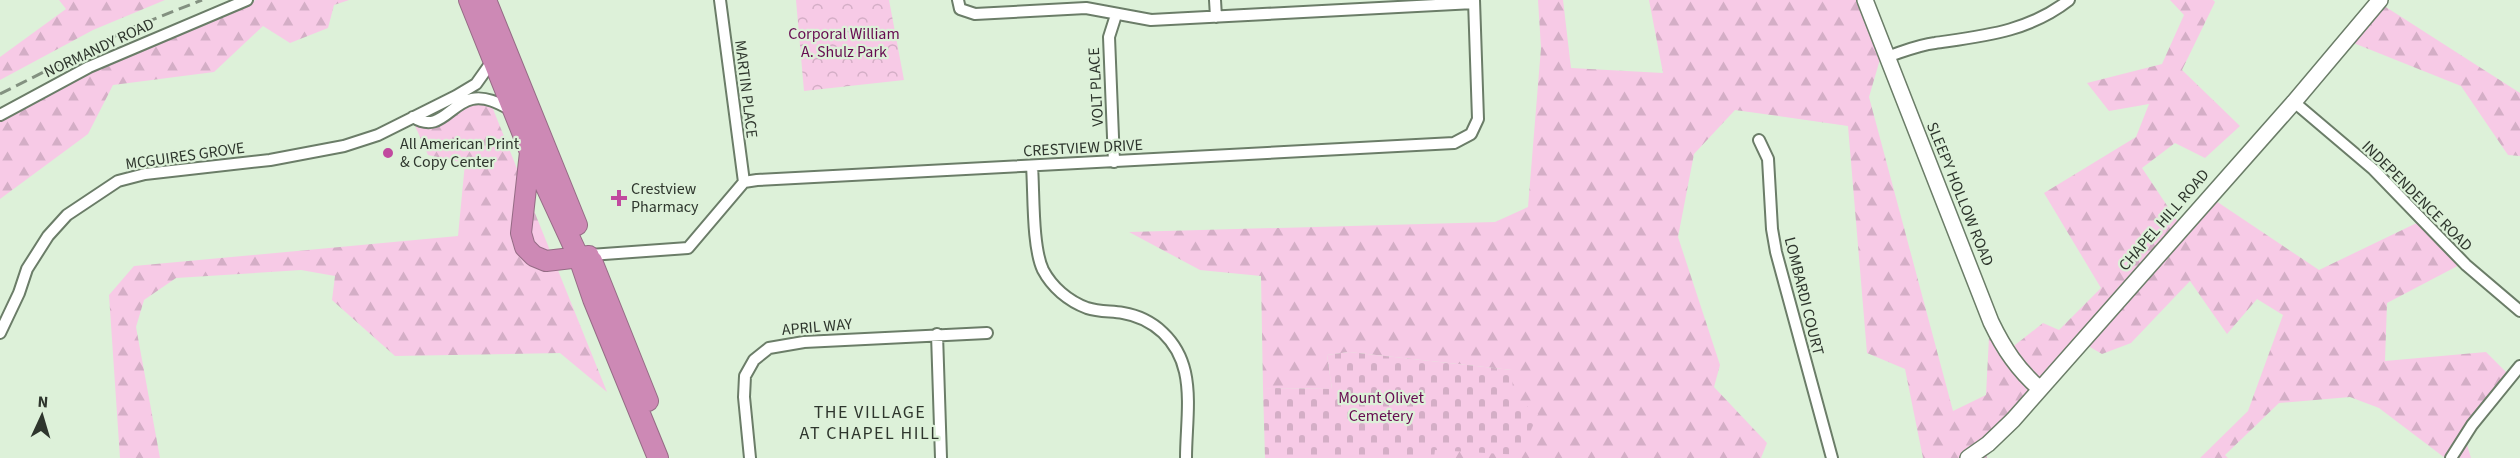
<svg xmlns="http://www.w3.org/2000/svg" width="2520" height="458" font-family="'Source Sans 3',sans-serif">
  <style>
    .forest { fill: url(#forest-firs) }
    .cemetery { fill: url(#cemetery-stones) }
    .park { fill: url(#park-crowns) }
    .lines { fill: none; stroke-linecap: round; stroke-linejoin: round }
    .street-casing { stroke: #6b7d68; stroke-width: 14 }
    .secondary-casing { stroke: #6b7d68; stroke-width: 18 }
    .highway-casing { stroke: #956c85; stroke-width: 22 }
    .street { stroke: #fff; stroke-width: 10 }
    .secondary { stroke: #fff; stroke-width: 15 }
    .highway { stroke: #cd89b5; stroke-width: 20 }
    .rail { stroke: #839180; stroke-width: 3; stroke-dasharray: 12 6; stroke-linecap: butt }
    .poi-dot { fill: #c1499f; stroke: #ddf1d9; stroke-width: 2 }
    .labels { text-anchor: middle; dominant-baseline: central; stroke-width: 4.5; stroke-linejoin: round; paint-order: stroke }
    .park-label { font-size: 16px; fill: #660b50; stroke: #ddf1d9 }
    .street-label { font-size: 16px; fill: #2e362d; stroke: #ddf1d9 }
    .poi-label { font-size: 16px; fill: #2e362d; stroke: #ddf1d9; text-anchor: start }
    .neighbourhood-label { font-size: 18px; letter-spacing: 1.5px; fill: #2e362d; stroke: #ddf1d9 }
  </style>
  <defs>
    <pattern id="forest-firs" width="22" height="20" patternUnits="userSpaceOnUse" patternTransform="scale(1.5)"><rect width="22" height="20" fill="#f7cae6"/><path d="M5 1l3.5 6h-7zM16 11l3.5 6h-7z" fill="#d4aec6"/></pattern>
    <pattern id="cemetery-stones" width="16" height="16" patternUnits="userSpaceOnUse" patternTransform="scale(1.5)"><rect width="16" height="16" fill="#f7cae6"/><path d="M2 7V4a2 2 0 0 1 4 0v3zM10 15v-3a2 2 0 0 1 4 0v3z" fill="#d4aec6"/></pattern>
    <pattern id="park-crowns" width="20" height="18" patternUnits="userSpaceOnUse" patternTransform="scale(1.5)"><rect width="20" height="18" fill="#f7cae6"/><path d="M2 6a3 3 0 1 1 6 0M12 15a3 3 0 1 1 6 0" fill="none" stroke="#d4aec6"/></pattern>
  </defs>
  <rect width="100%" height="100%" fill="#ddf1d9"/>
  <path class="forest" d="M 59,0 L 165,0 L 93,30 L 0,80 L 0,57 L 66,9 Z
    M 256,0 L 349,0 L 334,5 L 328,28 L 290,43 L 263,26 L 214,72 L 113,85 L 88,134 L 0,199 L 0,120 L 92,71 Z
    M 1538,0 L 1563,0 L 1571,68 L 1663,73 L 1649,0 L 1864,0 L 1883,49 L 1869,97 L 1953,411 L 1986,395 L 1989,337 L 2010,349 L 2043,323 L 2059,330 L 2101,288 L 2044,193 L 2136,137 L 2149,104 L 2109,111 L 2087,83 L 2162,64 L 2184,15 L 2170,0 L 2213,0 L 2215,2 L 2182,70 L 2240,126 L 2205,158 L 2175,143 L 2142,168 L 2182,228 L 2216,201 L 2319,270 L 2425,219 L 2467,261 L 2387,303 L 2385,361 L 2486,352 L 2511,377 L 2465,438 L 2471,458 L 2445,458 L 2379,408 L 2350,397 L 2279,403 L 2225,455 L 2228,458 L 2200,458 L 2248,411 L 2283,315 L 2257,299 L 2227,334 L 2190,281 L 2131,343 L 2102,354 L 2083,343 L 1984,442 L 1987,458 L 1923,458 L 1905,369 L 1867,353 L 1848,126 L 1735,110 L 1694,154 L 1678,237 L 1720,365 L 1714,387 L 1767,443 L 1761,458 L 1434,458 L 1434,450 L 1512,396 L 1512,370 L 1349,352 L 1327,355 L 1332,389 L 1263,388 L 1261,276 L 1200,270 L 1129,232 L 1495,222 L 1528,207 L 1541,48 Z
    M 2378,2 L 2520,93 L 2520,156 L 2508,155 L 2461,86 L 2346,40 Z
    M 461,99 L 491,104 L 607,392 L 560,353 L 395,356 L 332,300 L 335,276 L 301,270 L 176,278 L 144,300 L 136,327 L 160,458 L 120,458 L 109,295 L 134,266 L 458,236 L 465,163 L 428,155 L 412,119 Z"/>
  <path class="cemetery" d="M 1349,352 L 1512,370 L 1513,396 L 1538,414 L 1520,455 L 1435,450 L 1434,458 L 1265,458 L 1263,388 L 1332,389 L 1327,355 Z"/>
  <path class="park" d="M 796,0 L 889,0 L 904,80 L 804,91 Z"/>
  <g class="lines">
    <defs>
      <path id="street" d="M 720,0 L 744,182
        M 958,0 L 960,9 L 975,14 L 1086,8 L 1151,20 L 1474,3
        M 1215,0 L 1216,17
        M 1886,57 C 1902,52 1918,45 1935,43 C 1983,36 2028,32 2069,0
        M 2294,102 L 2373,169 L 2466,265 L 2520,311
        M 0,115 L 89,67 L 247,0
        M 413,117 C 440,134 449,104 472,99 C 487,96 500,104 513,111
        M 1759,140 L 1768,159 L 1772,229 L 1776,252 L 1832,458
        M 1114,162 L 1109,37 L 1116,15
        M 1032,166 C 1034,192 1032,247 1043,270 C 1052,287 1068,301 1087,308 C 1099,312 1111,311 1123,313 C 1154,318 1178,341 1185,372 C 1191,399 1186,430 1186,458
        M 590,255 L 688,248 L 744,182 L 757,180 L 1454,143 L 1471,134 L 1478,119 L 1474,0
        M 0,333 L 19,293 L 27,269 L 48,236 L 67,215 L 118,181 L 145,174 L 270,160 L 344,146 L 378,135 L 456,96 L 476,84 L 493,60
        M 937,334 L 941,458
        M 750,458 L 744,397 L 745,376 L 754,360 L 769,348 L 804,342 L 987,333
        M 2451,458 L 2472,425 L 2520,366"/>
      <path id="secondary" d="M 1865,0 L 1991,322 C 2004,349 2018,370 2040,389
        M 1968,458 L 1988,444 L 2013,420 L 2294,102 L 2380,0"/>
      <path id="highway" d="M 469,0 L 530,152 L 579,258 L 593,299 L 658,458
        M 486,0 L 577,225
        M 530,152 L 521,233 L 525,247 L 534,256 L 546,261 L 589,256
        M 592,261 L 648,401"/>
    </defs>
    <use href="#street" class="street-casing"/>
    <use href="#secondary" class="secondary-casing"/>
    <use href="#highway" class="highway-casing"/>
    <use href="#street" class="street"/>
    <use href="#secondary" class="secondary"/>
    <use href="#highway" class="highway"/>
    <path class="rail" d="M 0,94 L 129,29 L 202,0"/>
  </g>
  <g class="poi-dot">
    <circle cx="388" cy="153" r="6"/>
    <path d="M616 189h6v6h6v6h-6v6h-6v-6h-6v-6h6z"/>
  </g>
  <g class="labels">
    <g class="park-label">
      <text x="844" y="34">Corporal William<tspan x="844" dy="18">A. Shulz Park</tspan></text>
      <text x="1381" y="398">Mount Olivet<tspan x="1381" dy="18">Cemetery</tspan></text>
    </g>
    <g class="street-label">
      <text transform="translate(99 48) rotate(-25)">NORMANDY ROAD</text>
      <text transform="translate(1096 87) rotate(-93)">VOLT PLACE</text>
      <text transform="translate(746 89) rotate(83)">MARTIN PLACE</text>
      <text transform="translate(1083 148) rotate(-3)">CRESTVIEW DRIVE</text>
      <text transform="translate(185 156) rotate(-8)">MCGUIRES GROVE</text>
      <text transform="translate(1960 194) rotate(68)">SLEEPY HOLLOW ROAD</text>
      <text transform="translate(2417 196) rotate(45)">INDEPENDENCE ROAD</text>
      <text transform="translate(2164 220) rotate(-49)">CHAPEL HILL ROAD</text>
      <text transform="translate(1804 296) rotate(76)">LOMBARDI COURT</text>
      <text transform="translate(817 327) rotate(-5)">APRIL WAY</text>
    </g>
    <g class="poi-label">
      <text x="400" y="144">All American Print<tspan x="400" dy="18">&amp; Copy Center</tspan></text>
      <text x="631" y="189">Crestview<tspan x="631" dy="18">Pharmacy</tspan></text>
    </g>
    <g class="neighbourhood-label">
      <text x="870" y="412">THE VILLAGE<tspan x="870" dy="21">AT CHAPEL HILL</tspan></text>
    </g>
  </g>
  <g transform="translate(42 416) rotate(4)" stroke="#ddf1d9" stroke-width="4.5" paint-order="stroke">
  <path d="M0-4.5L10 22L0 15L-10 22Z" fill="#2e362d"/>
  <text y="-9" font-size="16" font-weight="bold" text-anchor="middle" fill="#2e362d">N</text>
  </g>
</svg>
